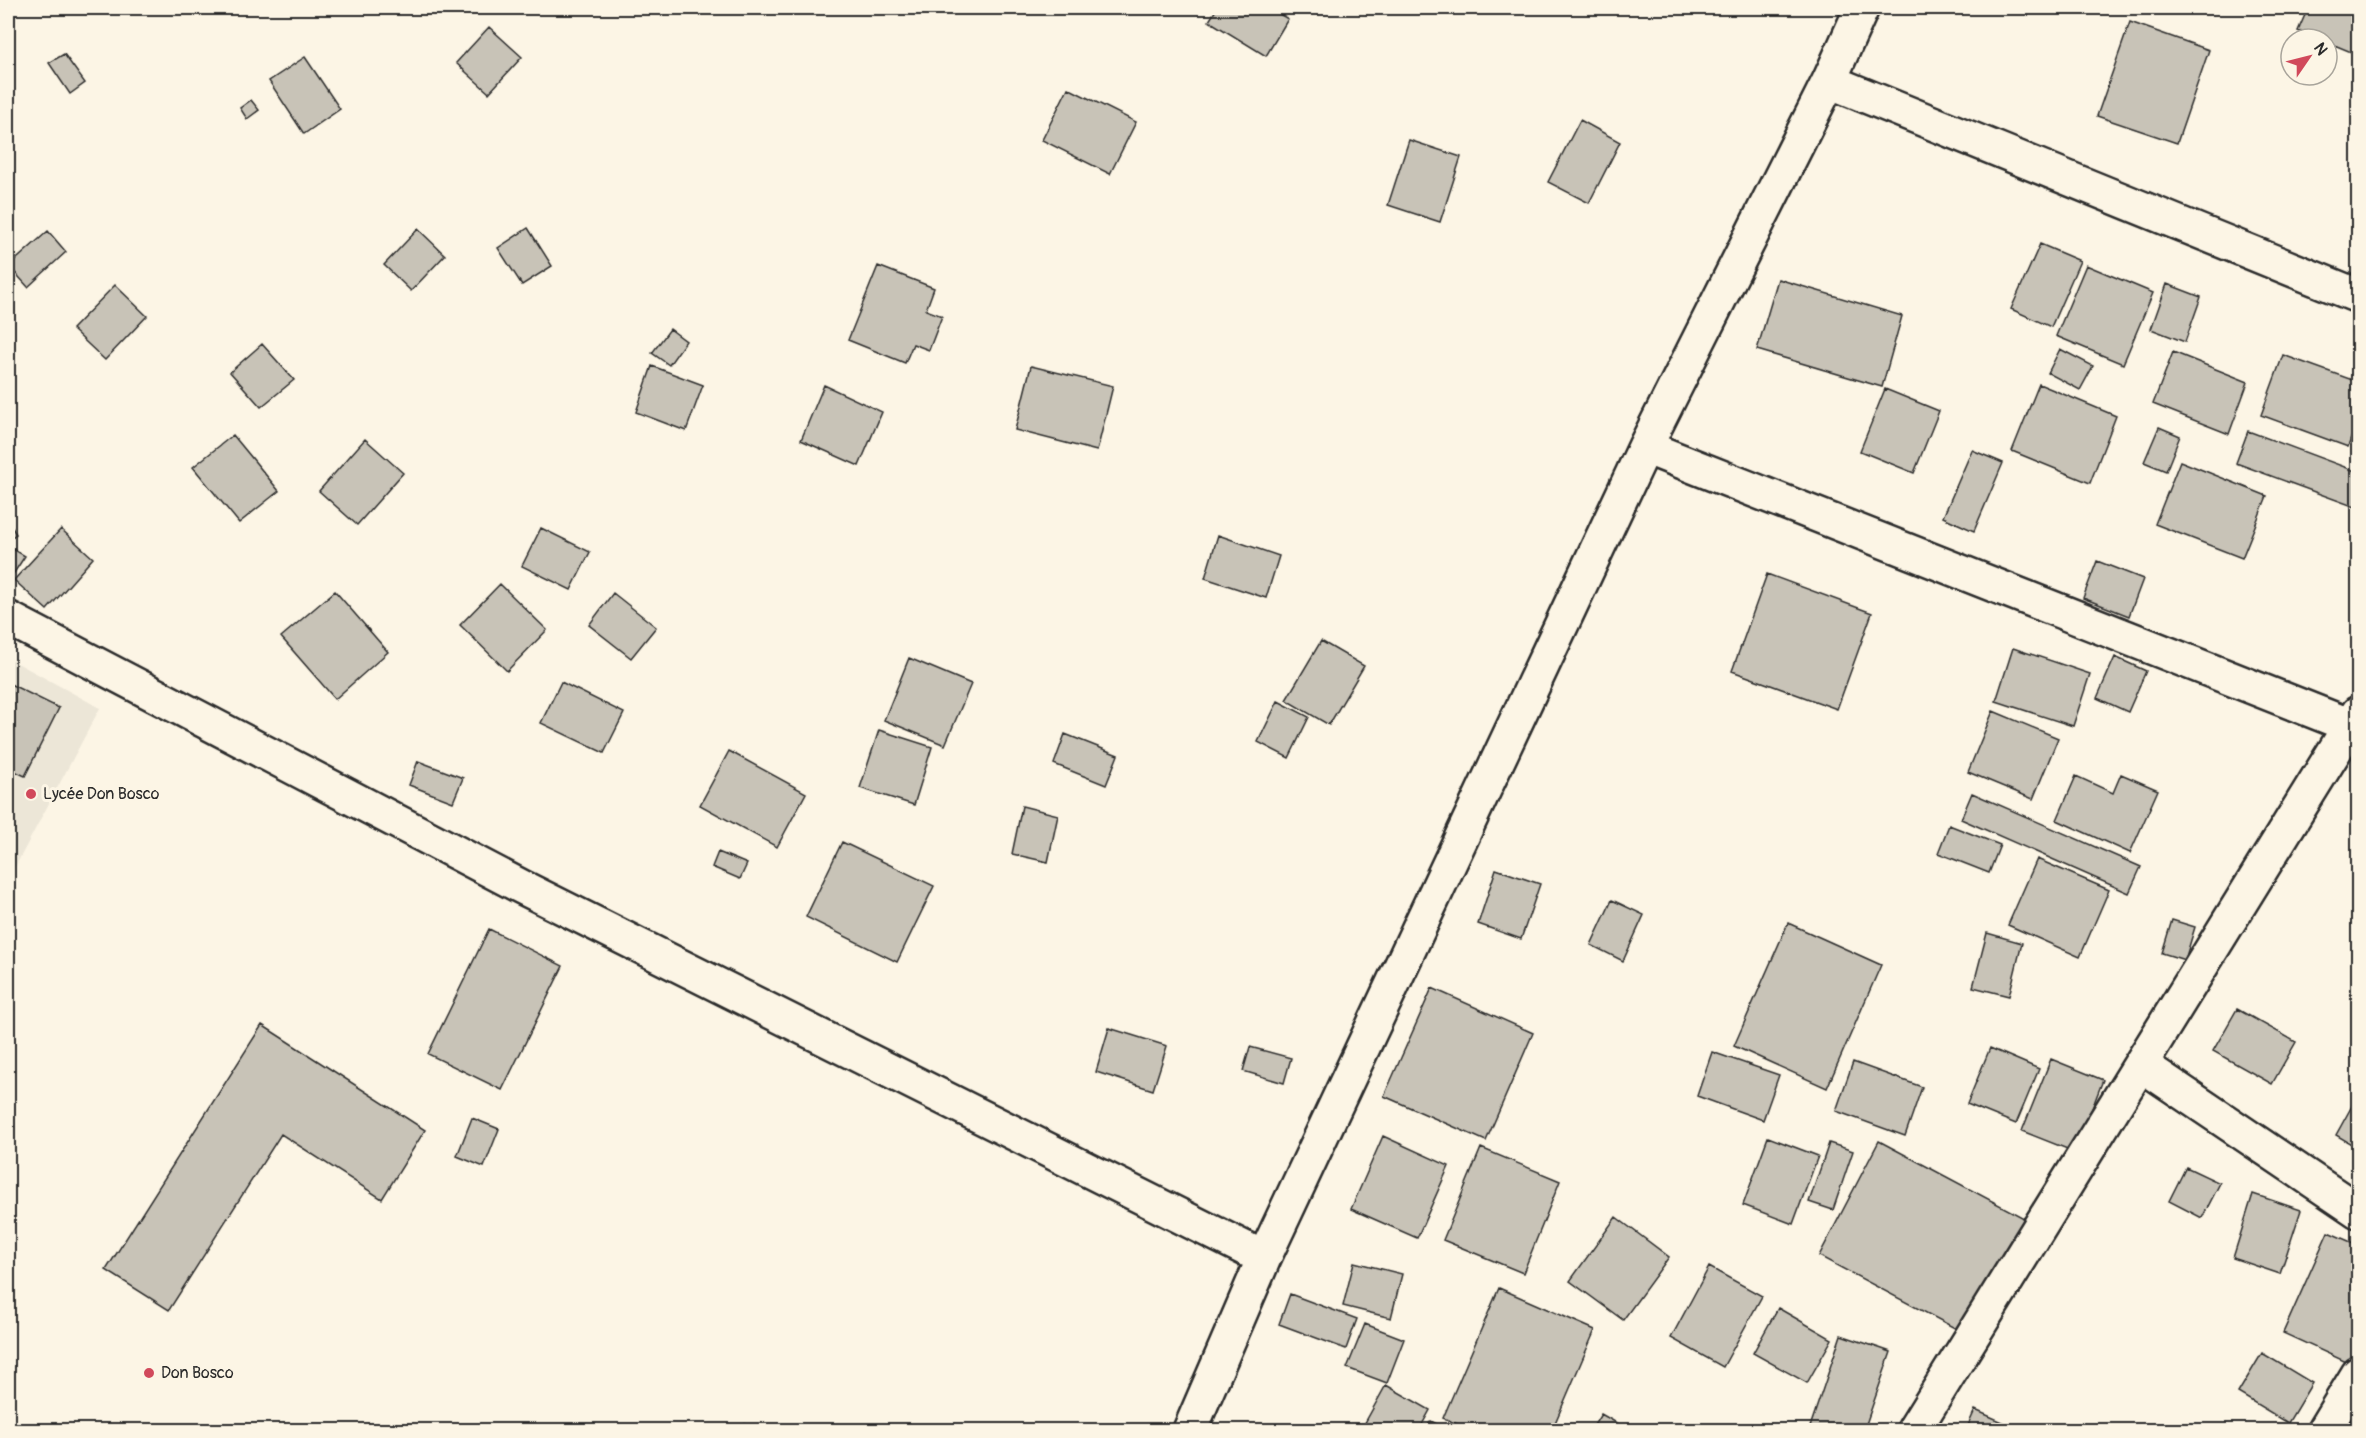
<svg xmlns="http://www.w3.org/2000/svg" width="2366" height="1438" font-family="Pangolin,sans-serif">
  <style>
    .built { fill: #ece6d7 }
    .building { fill: #c8c3b7; stroke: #2b2b2b; stroke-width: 1.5 }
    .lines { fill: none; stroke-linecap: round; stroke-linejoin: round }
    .minor-casing { stroke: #2b2b2b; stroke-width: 38 }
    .minor { stroke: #fcf5e5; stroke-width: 33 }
    .poi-dot { fill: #d1495b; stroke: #fcf5e5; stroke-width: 2 }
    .labels { text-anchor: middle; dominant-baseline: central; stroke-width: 6; stroke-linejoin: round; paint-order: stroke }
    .poi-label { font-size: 16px; fill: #2b2b2b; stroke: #fcf5e5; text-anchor: start }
  </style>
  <rect width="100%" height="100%" fill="#fcf5e5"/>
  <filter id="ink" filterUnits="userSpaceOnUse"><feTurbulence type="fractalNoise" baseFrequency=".0167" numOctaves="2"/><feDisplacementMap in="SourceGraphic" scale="12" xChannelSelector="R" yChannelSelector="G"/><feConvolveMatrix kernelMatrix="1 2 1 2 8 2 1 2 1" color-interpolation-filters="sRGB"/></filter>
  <g filter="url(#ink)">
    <path class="built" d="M 8,658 L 100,708 L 8,880 Z"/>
    <path class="building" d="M 1217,8 L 1269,8 L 1288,19 L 1266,56 L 1209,21 Z
      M 2308,8 L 2358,8 L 2358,48 L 2356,54 L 2327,42 L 2327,39 L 2319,39 L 2298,31 Z
      M 2130,22 L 2209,50 L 2177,143 L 2097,116 Z
      M 489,27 L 522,57 L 489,93 L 456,63 Z
      M 64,54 L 85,83 L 70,94 L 49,63 Z
      M 305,57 L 340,109 L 304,134 L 269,81 Z
      M 1068,88 L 1136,122 L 1110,174 L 1042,140 Z
      M 251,100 L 259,110 L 247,119 L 240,108 Z
      M 1580,120 L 1620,142 L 1589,203 L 1548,182 Z
      M 1409,140 L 1461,157 L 1440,222 L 1388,205 Z
      M 528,228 L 552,266 L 522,285 L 498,248 Z
      M 418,229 L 445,255 L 411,291 L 384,265 Z
      M 48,231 L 66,252 L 28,287 L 9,266 Z
      M 2040,244 L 2080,261 L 2051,327 L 2011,309 Z
      M 2086,265 L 2153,293 L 2123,364 L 2056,336 Z
      M 878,266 L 934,288 L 926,310 L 942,316 L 929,350 L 913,344 L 905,363 L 848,340 Z
      M 1778,279 L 1902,316 L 1882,387 L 1757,350 Z
      M 2167,284 L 2201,297 L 2185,342 L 2151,329 Z
      M 115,285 L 147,316 L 105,360 L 72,329 Z
      M 670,329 L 686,341 L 669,365 L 652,353 Z
      M 262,344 L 294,380 L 261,407 L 230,372 Z
      M 2060,349 L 2093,366 L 2080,390 L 2048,373 Z
      M 2173,352 L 2248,382 L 2229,434 L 2153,404 Z
      M 2283,355 L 2358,382 L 2358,418 L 2348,447 L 2261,415 Z
      M 652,366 L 703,385 L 686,431 L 636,412 Z
      M 1031,366 L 1113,386 L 1097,451 L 1015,430 Z
      M 2039,384 L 2116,416 L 2090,483 L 2012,451 Z
      M 824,385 L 882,412 L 859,466 L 801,440 Z
      M 1885,389 L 1939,411 L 1914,473 L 1860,451 Z
      M 2159,427 L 2180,436 L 2166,471 L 2144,462 Z
      M 2248,431 L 2358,472 L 2358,508 L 2236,463 Z
      M 233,435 L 279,491 L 239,523 L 193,467 Z
      M 365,439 L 403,473 L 357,525 L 319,491 Z
      M 1972,450 L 2003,463 L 1974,531 L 1943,517 Z
      M 2180,461 L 2267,496 L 2242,558 L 2155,524 Z
      M 8,521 L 16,534 L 8,540 Z
      M 541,528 L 590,552 L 571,590 L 522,566 Z
      M 61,529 L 93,558 L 47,610 L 14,580 Z
      M 1218,535 L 1279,556 L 1266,598 L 1205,578 Z
      M 8,546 L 25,556 L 10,579 L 8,577 Z
      M 2097,561 L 2143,579 L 2129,616 L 2083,598 Z
      M 1767,574 L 1872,613 L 1837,709 L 1732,671 Z
      M 500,584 L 547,630 L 507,671 L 460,625 Z
      M 335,591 L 388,652 L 335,699 L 281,637 Z
      M 613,593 L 656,627 L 631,658 L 589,625 Z
      M 1321,641 L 1364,666 L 1329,725 L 1286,700 Z
      M 2013,648 L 2090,674 L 2073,726 L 1996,701 Z
      M 2115,657 L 2146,671 L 2128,712 L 2097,698 Z
      M 909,658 L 971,684 L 945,745 L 884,720 Z
      M 561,682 L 624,713 L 604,753 L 541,723 Z
      M 8,683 L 59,708 L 25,776 L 8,768 Z
      M 1278,701 L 1309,717 L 1289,758 L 1258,742 Z
      M 1993,711 L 2058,738 L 2033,799 L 1968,772 Z
      M 879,730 L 932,747 L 914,805 L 860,788 Z
      M 1065,734 L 1118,755 L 1106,785 L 1054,764 Z
      M 729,751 L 806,793 L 777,847 L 700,805 Z
      M 418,761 L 463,778 L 453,802 L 409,785 Z
      M 2121,774 L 2158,790 L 2130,853 L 2057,820 L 2076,776 L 2113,793 Z
      M 1972,793 L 2141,867 L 2129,893 L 1961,819 Z
      M 1022,806 L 1058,815 L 1048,862 L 1012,854 Z
      M 1949,825 L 2000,845 L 1989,873 L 1938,853 Z
      M 842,842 L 934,886 L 897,962 L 806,917 Z
      M 718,852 L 747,864 L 740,879 L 712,867 Z
      M 2037,859 L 2109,890 L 2080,957 L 2008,925 Z
      M 1496,869 L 1540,884 L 1521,939 L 1478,924 Z
      M 1612,900 L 1644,915 L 1623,961 L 1591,945 Z
      M 2172,920 L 2195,927 L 2185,960 L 2162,953 Z
      M 1788,923 L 1881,965 L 1827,1088 L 1734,1046 Z
      M 489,929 L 563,966 L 502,1090 L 428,1054 Z
      M 1987,933 L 2022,943 L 2009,996 L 1973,987 Z
      M 1432,988 L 1533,1033 L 1486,1141 L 1384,1096 Z
      M 2237,1009 L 2296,1042 L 2272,1084 L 2213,1051 Z
      M 262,1025 L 425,1130 L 382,1199 L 281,1134 L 169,1310 L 106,1270 Z
      M 1109,1028 L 1167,1046 L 1153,1090 L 1096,1072 Z
      M 1250,1047 L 1291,1058 L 1284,1083 L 1243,1071 Z
      M 1990,1048 L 2039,1069 L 2016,1124 L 1967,1104 Z
      M 1712,1052 L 1779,1075 L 1763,1120 L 1697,1096 Z
      M 2051,1059 L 2103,1080 L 2075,1152 L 2022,1131 Z
      M 1853,1062 L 1922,1087 L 1905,1136 L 1836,1111 Z
      M 2358,1095 L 2358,1148 L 2336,1135 Z
      M 472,1118 L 499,1129 L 484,1167 L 457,1156 Z
      M 1383,1136 L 1449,1166 L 1417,1238 L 1351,1209 Z
      M 1768,1137 L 1818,1156 L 1793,1224 L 1743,1205 Z
      M 1879,1141 L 2024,1218 L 1964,1333 L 1819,1256 Z
      M 1829,1143 L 1853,1151 L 1833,1210 L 1809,1202 Z
      M 1481,1148 L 1560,1181 L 1523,1273 L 1443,1240 Z
      M 2186,1167 L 2220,1183 L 2202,1218 L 2169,1201 Z
      M 2253,1194 L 2301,1210 L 2280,1274 L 2233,1258 Z
      M 1616,1217 L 1669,1257 L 1623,1320 L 1570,1281 Z
      M 2328,1232 L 2358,1245 L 2358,1358 L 2355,1366 L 2283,1333 Z
      M 1354,1262 L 1402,1274 L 1391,1318 L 1343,1306 Z
      M 1709,1267 L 1762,1296 L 1723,1367 L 1671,1338 Z
      M 1499,1288 L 1595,1330 L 1552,1430 L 1472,1430 L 1443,1418 Z
      M 1290,1294 L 1357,1319 L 1346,1349 L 1279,1324 Z
      M 1778,1308 L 1832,1339 L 1807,1383 L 1753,1353 Z
      M 1365,1324 L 1404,1339 L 1387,1383 L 1347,1368 Z
      M 1841,1335 L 1891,1352 L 1864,1430 L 1820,1430 L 1810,1427 Z
      M 2262,1353 L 2312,1383 L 2288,1423 L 2238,1393 Z
      M 1386,1385 L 1430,1410 L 1419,1430 L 1361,1430 Z
      M 1975,1410 L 2021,1430 L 1966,1430 Z
      M 1601,1414 L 1629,1430 L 1591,1430 Z
      M 1431,1421 L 1448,1430 L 1425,1430 Z
      M 745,1424 L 761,1430 L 742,1430 Z"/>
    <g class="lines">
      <defs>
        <path id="minor" d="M 1829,81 L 2358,296
          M 1645,447 L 2351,726
          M 8,618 L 522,887 L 1264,1258
          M 2142,1065 L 2358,1211
          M 1190,1430 L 1264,1258 L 1645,447 L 1829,81 L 1862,8
          M 1914,1430 L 2358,713
          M 2324,1430 L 2358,1374"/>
      </defs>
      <use href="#minor" class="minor-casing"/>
      <use href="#minor" class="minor"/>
    </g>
  </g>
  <g class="poi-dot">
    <circle cx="31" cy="794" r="6"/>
    <circle cx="149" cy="1373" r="6"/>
  </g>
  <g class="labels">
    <g class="poi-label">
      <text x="43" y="794">Lycée Don Bosco</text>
      <text x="161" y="1373">Don Bosco</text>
    </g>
  </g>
  <rect width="2366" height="1438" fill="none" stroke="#fcf5e5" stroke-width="30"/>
  <rect x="15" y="15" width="2336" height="1408" fill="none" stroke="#2b2b2b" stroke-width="2" filter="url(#ink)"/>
  <g transform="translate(2309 57) rotate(55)"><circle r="28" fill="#fcf5e5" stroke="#a8a49b" stroke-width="1.5"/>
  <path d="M0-4.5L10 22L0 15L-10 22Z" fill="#d1495b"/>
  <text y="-9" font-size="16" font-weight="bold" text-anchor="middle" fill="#2b2b2b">N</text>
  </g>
</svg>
